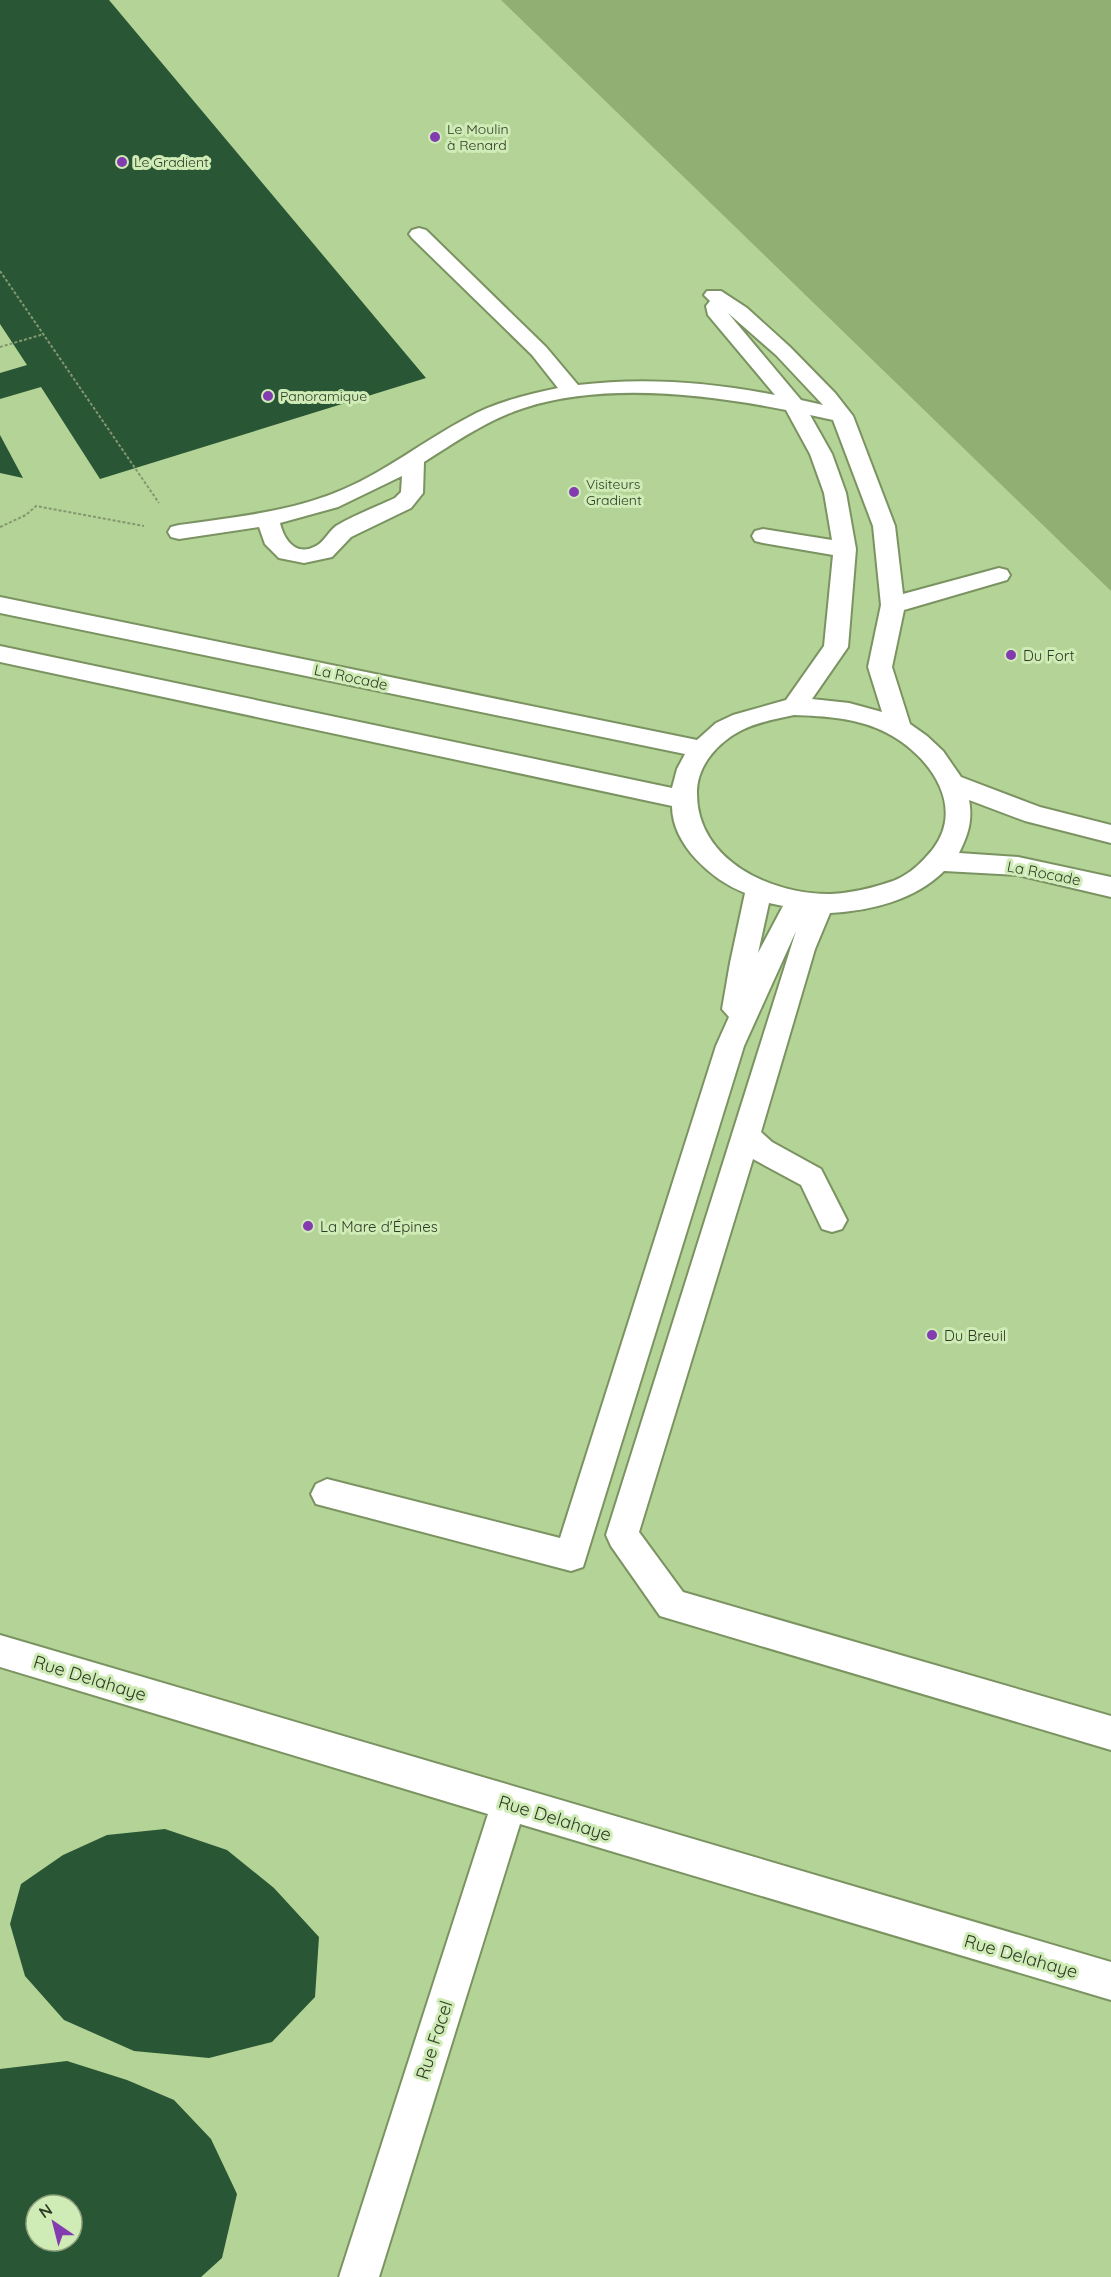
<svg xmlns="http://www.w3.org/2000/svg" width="1111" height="2277" font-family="Quicksand,sans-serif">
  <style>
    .built { fill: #b4d397; fill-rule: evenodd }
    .green { fill: #91af72 }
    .building { fill: #295634; fill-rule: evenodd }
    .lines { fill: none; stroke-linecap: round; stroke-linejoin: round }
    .lane-casing { stroke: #7a9361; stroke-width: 4 }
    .path { stroke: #839770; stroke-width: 2; stroke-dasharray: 3 2; stroke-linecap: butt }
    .lane { fill: #fff; fill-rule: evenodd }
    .poi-dot { fill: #833caf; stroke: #cfebb6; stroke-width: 2 }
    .labels { text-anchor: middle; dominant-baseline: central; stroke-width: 6; stroke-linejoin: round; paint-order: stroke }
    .far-poi-label { font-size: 14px; fill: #2f3a25; stroke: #cfebb6; text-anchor: start }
    .poi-label { font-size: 15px; fill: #2f3a25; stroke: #cfebb6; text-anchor: start }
    .street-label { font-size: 15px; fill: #2f3a25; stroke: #cfebb6 }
    .near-street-label { font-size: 18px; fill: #2f3a25; stroke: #cfebb6 }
  </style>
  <rect width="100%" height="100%" fill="#c3dea9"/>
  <path class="built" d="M 0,0 L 1111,0 L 1111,2277 L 0,2277 ZM 36,2205 L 72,2205 L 72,2241 L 36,2241 Z"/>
  <path class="green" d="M 501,0 L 1111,0 L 1111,591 Z"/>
  <path class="building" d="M 0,0 L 109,0 L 426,378 L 100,479 L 41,387 L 0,399 L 0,373 L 27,365 L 0,324 Z
    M 0,435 L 23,478 L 0,473 Z
    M 165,1829 L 227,1850 L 274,1888 L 319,1937 L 315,1997 L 272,2042 L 209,2058 L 134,2051 L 64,2020 L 25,1976 L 10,1924 L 21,1884 L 63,1855 L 107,1835 Z
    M 67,2061 L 127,2080 L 174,2100 L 211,2139 L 237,2194 L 222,2258 L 201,2277 L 0,2277 L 0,2069 ZM 36,2205 L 72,2205 L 72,2241 L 36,2241 Z"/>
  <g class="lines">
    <defs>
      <path id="lane" d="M 419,228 L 426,230 L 546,347 L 578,385 C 643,377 710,382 775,395 L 708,315 L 706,306 L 710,301 L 704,295 L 707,291 L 721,291 L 747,308 L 790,347 L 835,393 L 853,416 L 895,526 L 903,594 L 999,568 L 1007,570 L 1010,575 L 1007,580 L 904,610 L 892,667 L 910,724 L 927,736 L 943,751 L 961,777 L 1040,807 L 1111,825 L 1111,843 L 1025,821 L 969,800 C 973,820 968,835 959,853 L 1018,857 L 1111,877 L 1111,897 L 1018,875 L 944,871 C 915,900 870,911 830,913 L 815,949 L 761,1132 L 772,1142 L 821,1169 L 847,1220 L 842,1229 L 832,1232 L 822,1229 L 801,1185 L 753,1159 L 639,1532 L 683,1592 L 1111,1716 L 1111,1750 L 660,1616 L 611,1546 L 606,1535 L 796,931 L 744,1046 L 583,1567 L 571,1571 L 316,1504 L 311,1494 L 316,1484 L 327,1479 L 560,1538 L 716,1046 L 729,1017 L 722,1009 L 730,963 L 745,893 C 712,880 672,845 672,806 L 0,662 L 0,646 L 672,788 L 677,769 L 685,754 L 0,613 L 0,597 L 697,740 L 716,723 L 733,715 L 786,700 L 824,646 L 833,555 L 763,543 L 755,541 L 752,536 L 755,531 L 763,529 L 832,540 L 824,493 L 810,454 L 786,410 C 705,394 604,382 524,408 C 487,420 456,442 424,462 L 423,493 L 411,508 L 351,537 L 332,557 L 304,563 L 279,558 L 265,544 L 259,527 L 179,539 L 171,537 L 168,532 L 171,527 L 179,525 C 235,517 292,512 344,489 C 388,470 425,440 467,418 C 495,402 526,395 558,388 L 532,355 L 412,238 L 409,234 L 412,230 ZM 728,313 L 776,355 L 823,405 L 801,400 ZM 810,415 L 833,420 L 873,526 L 881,605 L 868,667 L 882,712 L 849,703 L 812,699 L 848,647 L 856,549 L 846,493 L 832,454 ZM 402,476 L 401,492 L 395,498 C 376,507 354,515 336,526 C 329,531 324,542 316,546 C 296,557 284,540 280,523 L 338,507 ZM 794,715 C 825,716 859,718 887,733 C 933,757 970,813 926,857 C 917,867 906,876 893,881 C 873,888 852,893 831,894 C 771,895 697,860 697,794 C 696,766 718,742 742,730 C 758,722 776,719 794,715 ZM 769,903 L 783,906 L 758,953 Z
        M 0,1635 L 1111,1962 L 1111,2000 L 520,1824 L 379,2277 L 339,2277 L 488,1814 L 0,1667 Z"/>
    </defs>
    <use href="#lane" class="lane-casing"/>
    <path class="path" d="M 0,271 L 159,503
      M 0,347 L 44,334
      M 0,527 L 26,515 L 36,506 L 144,526"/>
    <use href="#lane" class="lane"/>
  </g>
  <g class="poi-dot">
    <circle cx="435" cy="137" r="6"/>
    <circle cx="122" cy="162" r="6"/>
    <circle cx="268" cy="396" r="6"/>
    <circle cx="574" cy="492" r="6"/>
    <circle cx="1011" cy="655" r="6"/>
    <circle cx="308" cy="1226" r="6"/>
    <circle cx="932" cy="1335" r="6"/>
  </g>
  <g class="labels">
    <g class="far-poi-label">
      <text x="447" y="129">Le Moulin<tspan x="447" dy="16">à Renard</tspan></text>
      <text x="134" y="162">Le Gradient</text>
      <text x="280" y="396">Panoramique</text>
      <text x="586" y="484">Visiteurs<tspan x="586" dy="16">Gradient</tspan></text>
    </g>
    <g class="poi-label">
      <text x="1023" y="655">Du Fort</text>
      <text x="320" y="1226">La Mare d'Épines</text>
      <text x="944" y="1335">Du Breuil</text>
    </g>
    <g class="street-label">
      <text transform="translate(351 677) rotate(12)">La Rocade</text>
      <text transform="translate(1044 873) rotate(11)">La Rocade</text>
    </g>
    <g class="near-street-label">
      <text transform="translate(90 1678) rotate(17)">Rue Delahaye</text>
      <text transform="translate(555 1818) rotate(17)">Rue Delahaye</text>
      <text transform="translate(1021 1956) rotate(16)">Rue Delahaye</text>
      <text transform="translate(434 2040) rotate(-72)">Rue Facel</text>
    </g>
  </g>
  <g transform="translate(54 2223) rotate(325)"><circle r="28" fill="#cfebb6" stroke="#8fa47c" stroke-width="1.5"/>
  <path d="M0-4.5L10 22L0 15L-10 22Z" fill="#833caf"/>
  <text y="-9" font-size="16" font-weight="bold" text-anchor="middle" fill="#2f3a25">N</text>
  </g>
</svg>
